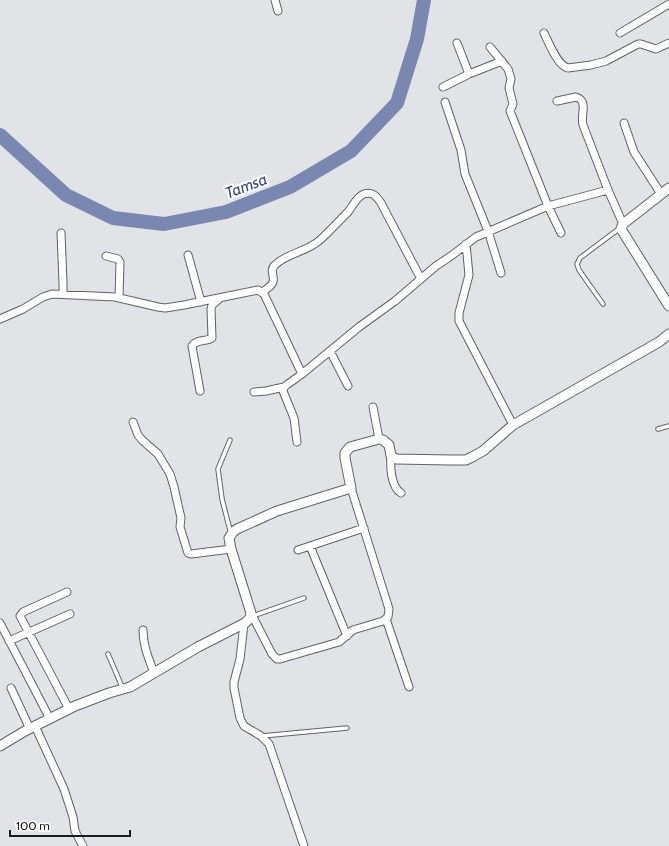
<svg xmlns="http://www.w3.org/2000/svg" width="669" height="846" font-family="Cabin,sans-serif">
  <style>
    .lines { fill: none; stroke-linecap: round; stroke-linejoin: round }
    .river { stroke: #7987b1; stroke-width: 14 }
    .lane-casing { stroke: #616265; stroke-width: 5.5 }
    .street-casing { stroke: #616265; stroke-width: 9 }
    .secondary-casing { stroke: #616265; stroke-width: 11 }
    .lane { stroke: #fff; stroke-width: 3.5 }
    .street { stroke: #fff; stroke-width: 7 }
    .secondary { stroke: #fff; stroke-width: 9 }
    .labels { text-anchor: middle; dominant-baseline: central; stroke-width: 4; stroke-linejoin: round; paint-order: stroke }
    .water-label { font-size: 16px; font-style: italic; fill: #384880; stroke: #fff }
  </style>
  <rect width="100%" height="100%" fill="#e2e3e7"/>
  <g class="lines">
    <path class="river" d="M 0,135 L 66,195 L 113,218 L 164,224 L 226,212 L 290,187 L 351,151 L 397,103 L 417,39 L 424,0"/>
    <defs>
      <path id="lane" d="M 603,304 L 579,270 L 577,264 L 580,258 L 620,228
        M 658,429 L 669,426
        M 230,440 L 218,469 L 222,499 L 231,534
        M 253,616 L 304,598
        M 108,654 L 123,689
        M 262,736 L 347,728"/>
      <path id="street" d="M 275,0 L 278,11
        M 544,33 C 549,43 557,65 568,68 L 591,65 L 606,61 L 638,44 L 641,44 L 656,49 L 669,43
        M 620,33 L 669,4
        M 457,43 L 469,74
        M 490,47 L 508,69 L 511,79 L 509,88 L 513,104 L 510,111 L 548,206 L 561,233
        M 443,87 L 469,74 L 502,61
        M 557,101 L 576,97 C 589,101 580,115 583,125 L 608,190 L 623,224
        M 445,102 L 461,150 L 465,174 L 488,231 L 501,273
        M 624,123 L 634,152 L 661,194
        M 61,233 L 63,283 L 63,294
        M 466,244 L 469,275 L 459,313 L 459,321 L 513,425
        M 188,255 L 201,302
        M 106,256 L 118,259 L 120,262 L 119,298
        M 262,292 C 265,290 271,287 273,282 C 275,276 269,270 275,265 C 287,253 307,252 320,240 C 330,231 339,221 348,212 C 353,206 356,197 364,194 C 373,191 377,197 381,203 L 421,279
        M 0,319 L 23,309 L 43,297 L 52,294 L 115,297 L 158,307 L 165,308 L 184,305 L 258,290 L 264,294 L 302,374
        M 330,351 L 348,386
        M 200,391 L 192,346 C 196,339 206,342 212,338 L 211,309 L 212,305 L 219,299
        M 254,392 L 266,391 L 284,387
        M 373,407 L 379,439
        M 133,422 L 138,435 L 142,440 L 158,454 L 170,474 L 174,487 L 181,518 L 180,527 L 188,553 L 191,554 L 231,549
        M 297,442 L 294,418 L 283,391 L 284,387 L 288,384 L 302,374 L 359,327 L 395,301 L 436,266 L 451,256 L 476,237 L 548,206 L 608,190
        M 391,456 C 390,467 391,487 401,493
        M 310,546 L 347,636
        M 298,550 L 364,528
        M 67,592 L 23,612 L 20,616 L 69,709
        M 251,613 L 272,654 L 277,659 L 280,659 L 339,642 L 353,630 L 383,621 L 388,617 L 389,609 L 351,488
        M 386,619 L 409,687
        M 0,623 L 50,719
        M 244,624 L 240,659 L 234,682 L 234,688 L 240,718 L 244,726 L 261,736 L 269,744 L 304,846
        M 143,630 C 143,646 149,659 154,673
        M 9,641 L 70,614
        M 11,688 L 30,729
        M 35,726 L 64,789 L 73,817 L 75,831 L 83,846"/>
      <path id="secondary" d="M 669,188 L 623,224 L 621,229 L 669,306
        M 0,746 L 25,731 L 75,706 L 109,693 L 130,687 L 198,647 L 245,623 L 250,618 L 251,613 L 231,549 L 229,538 L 233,532 L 237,529 L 277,511 L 351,488 L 345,458 L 345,453 L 350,447 L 379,439 L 383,440 L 389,445 L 391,456 L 396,459 L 450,460 L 466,460 L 472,457 L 483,451 L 513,425 L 659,342 L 669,334"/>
    </defs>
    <use href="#lane" class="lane-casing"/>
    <use href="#street" class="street-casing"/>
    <use href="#secondary" class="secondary-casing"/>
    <use href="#lane" class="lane"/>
    <use href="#street" class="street"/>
    <use href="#secondary" class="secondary"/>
  </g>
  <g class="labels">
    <g class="water-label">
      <text transform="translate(246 186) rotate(-21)">Tamsa</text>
    </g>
  </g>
  <path d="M10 830v6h120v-6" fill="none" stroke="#1b1b1d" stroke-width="2"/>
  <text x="16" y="830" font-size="12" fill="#1b1b1d" stroke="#ffffff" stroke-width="3" paint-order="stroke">100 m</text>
</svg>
